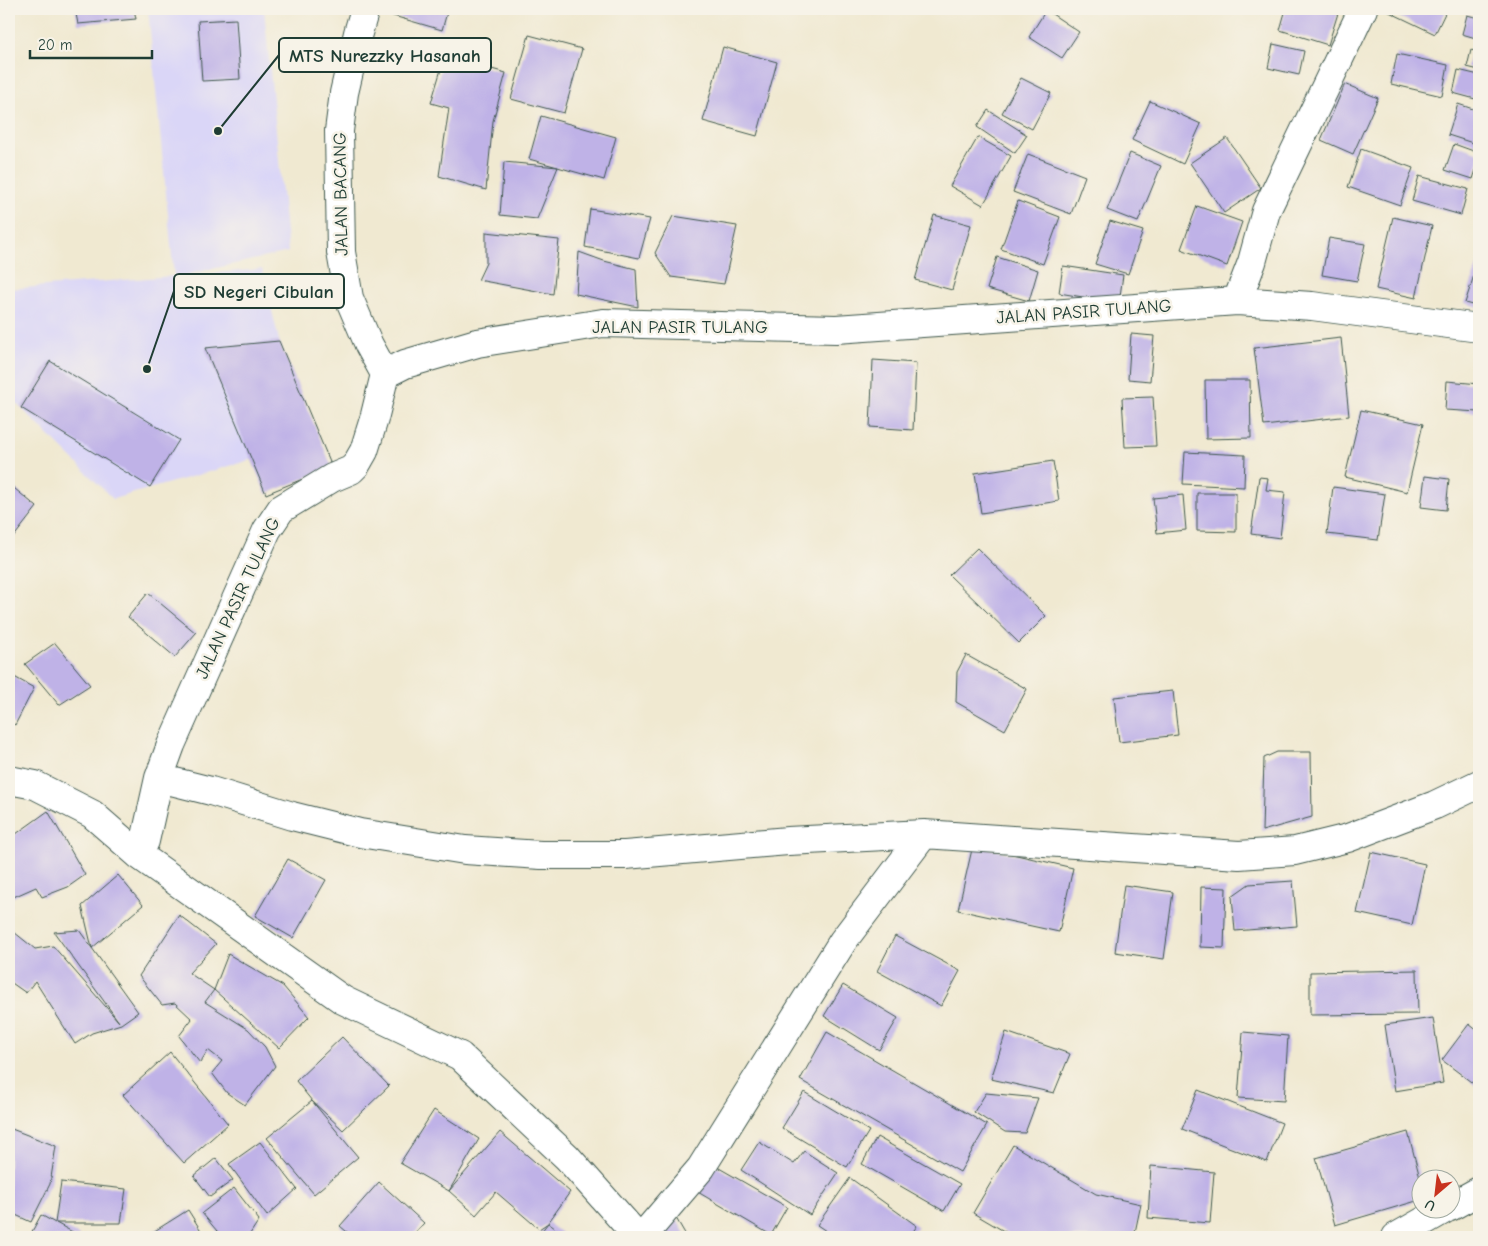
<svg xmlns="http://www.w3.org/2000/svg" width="1488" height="1246" font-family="'Comic Neue',sans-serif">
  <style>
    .built { fill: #dad6f7 }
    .building { fill: #bfb2e7 }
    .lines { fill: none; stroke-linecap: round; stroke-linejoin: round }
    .minor-casing { stroke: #3e574c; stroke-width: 30 }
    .minor { stroke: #fff; stroke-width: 28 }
    .labels { text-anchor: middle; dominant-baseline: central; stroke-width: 5; stroke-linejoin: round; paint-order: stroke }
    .street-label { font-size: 18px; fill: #1f3d34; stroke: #f7f3e8 }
    .leader { fill: none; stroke: #1f3d34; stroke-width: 2 }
    .callout-dot { fill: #1f3d34; stroke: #f7f3e8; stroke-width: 2 }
    .callout { fill: #f7f3e8; stroke: #1f3d34; stroke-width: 2 }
    .callout-label { font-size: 19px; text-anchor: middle; font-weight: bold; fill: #1f3d34 }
  </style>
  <rect width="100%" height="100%" fill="#f7f3e8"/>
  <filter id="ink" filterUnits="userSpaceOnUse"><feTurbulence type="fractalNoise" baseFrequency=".02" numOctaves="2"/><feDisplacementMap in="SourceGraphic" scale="10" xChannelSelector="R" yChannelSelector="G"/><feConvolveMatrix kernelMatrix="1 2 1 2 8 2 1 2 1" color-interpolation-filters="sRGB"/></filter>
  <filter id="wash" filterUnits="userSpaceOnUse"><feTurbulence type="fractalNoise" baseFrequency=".0096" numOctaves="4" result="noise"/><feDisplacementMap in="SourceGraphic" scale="20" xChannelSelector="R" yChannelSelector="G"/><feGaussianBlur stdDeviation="1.12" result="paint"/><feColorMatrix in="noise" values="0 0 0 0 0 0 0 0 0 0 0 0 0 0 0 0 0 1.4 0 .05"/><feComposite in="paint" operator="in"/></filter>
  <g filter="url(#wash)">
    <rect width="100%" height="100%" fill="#f0e9d1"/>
    <path class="built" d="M 148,9 L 264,9 L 288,252 L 180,276 L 262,269 L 304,445 L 113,499 L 9,396 L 9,289 L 174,276 Z"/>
    <g id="blocks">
      <path class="building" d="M 75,9 L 134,9 L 136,19 L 78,24 Z
        M 392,9 L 448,9 L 442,30 L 390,15 Z
        M 1286,9 L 1333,9 L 1339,10 L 1328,45 L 1280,30 Z
        M 1383,9 L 1447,9 L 1435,34 Z
        M 1046,10 L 1079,32 L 1062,58 L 1029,37 Z
        M 1467,15 L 1479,18 L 1479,39 L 1462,34 Z
        M 236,19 L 240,79 L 202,81 L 198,21 Z
        M 529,35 L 582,49 L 564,113 L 511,99 Z
        M 1273,44 L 1304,51 L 1299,75 L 1268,68 Z
        M 723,47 L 777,62 L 757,136 L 703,121 Z
        M 1471,50 L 1479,52 L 1479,70 L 1467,67 Z
        M 1397,54 L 1448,65 L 1442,96 L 1391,84 Z
        M 445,56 L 506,73 L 493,121 L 486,190 L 439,176 L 449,108 L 431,103 Z
        M 1458,70 L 1479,75 L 1479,100 L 1453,93 Z
        M 1021,78 L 1051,93 L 1032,129 L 1002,113 Z
        M 1345,84 L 1378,98 L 1353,154 L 1321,140 Z
        M 1150,101 L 1201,124 L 1183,164 L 1132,140 Z
        M 1458,104 L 1479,111 L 1479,145 L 1448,135 Z
        M 988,110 L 1027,135 L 1015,153 L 977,127 Z
        M 541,116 L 616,137 L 604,180 L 529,159 Z
        M 978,137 L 1011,156 L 983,205 L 950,186 Z
        M 1227,138 L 1261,188 L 1224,213 L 1190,163 Z
        M 1454,144 L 1479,153 L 1479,161 L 1473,179 L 1445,170 Z
        M 1361,149 L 1413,168 L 1400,205 L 1348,187 Z
        M 1130,153 L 1161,166 L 1138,222 L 1107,210 Z
        M 1028,154 L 1085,176 L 1071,214 L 1013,192 Z
        M 504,162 L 558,167 L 537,219 L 500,215 Z
        M 1419,176 L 1468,189 L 1461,215 L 1412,201 Z
        M 1018,201 L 1060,217 L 1043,264 L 1001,249 Z
        M 1197,206 L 1242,222 L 1227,266 L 1181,249 Z
        M 590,209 L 650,219 L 639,258 L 585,247 Z
        M 934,215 L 971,225 L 952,290 L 915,280 Z
        M 673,216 L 737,226 L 724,284 L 671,277 L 655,253 Z
        M 1393,217 L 1432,226 L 1416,298 L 1376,289 Z
        M 1110,221 L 1143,231 L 1128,274 L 1095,264 Z
        M 486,232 L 559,240 L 553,294 L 478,280 L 486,263 Z
        M 1329,238 L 1365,244 L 1357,281 L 1322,275 Z
        M 579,252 L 604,261 L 636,269 L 638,307 L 576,294 Z
        M 997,257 L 1038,270 L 1029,301 L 987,289 Z
        M 1479,260 L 1479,307 L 1465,303 Z
        M 1063,266 L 1123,275 L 1119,303 L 1059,293 Z
        M 1131,334 L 1154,336 L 1150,381 L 1128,379 Z
        M 1341,338 L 1349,416 L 1264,426 L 1254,348 Z
        M 279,341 L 332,467 L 266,494 L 205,348 Z
        M 873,360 L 916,363 L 913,430 L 870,427 Z
        M 50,361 L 179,440 L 150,487 L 21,408 Z
        M 1205,380 L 1250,380 L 1251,438 L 1206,439 Z
        M 1447,381 L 1479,384 L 1479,412 L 1445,410 Z
        M 1153,397 L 1156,446 L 1125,447 L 1122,398 Z
        M 1361,410 L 1423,424 L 1407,492 L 1345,477 Z
        M 1185,452 L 1245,455 L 1244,487 L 1183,484 Z
        M 1053,461 L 1059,501 L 981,513 L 975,473 Z
        M 1425,476 L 1449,479 L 1446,510 L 1421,507 Z
        M 1259,477 L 1268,478 L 1266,490 L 1285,492 L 1280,538 L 1251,534 Z
        M 9,484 L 37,507 L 9,543 Z
        M 1333,487 L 1385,494 L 1378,540 L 1327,534 Z
        M 1197,493 L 1236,493 L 1236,532 L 1197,531 Z
        M 1183,495 L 1186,530 L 1157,533 L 1153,498 Z
        M 977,548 L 1046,616 L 1019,643 L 949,575 Z
        M 148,593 L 196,633 L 175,657 L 128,617 Z
        M 55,643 L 90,685 L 59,705 L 25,664 Z
        M 966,655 L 1027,689 L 1005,730 L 956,702 L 957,672 Z
        M 9,674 L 34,688 L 15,725 L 9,721 Z
        M 1173,691 L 1178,735 L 1119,742 L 1114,697 Z
        M 1277,752 L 1311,752 L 1312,817 L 1262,831 L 1264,758 Z
        M 48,811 L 85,875 L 68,887 L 42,897 L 36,887 L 9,899 L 9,839 Z
        M 973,845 L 1073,868 L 1059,932 L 958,910 Z
        M 1371,852 L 1425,864 L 1412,925 L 1357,913 Z
        M 288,859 L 326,880 L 293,938 L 255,916 Z
        M 118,875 L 143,905 L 92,948 L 82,906 Z
        M 1293,881 L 1297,926 L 1235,931 L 1232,896 L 1249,884 Z
        M 1124,885 L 1173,892 L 1164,959 L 1115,952 Z
        M 1201,887 L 1226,888 L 1224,948 L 1200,947 Z
        M 179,915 L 216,944 L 189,973 L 214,990 L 228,954 L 283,986 L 309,1017 L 279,1048 L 214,990 L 205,1002 L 248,1029 L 265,1047 L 275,1066 L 245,1105 L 227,1093 L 212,1073 L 222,1061 L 208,1050 L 200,1063 L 179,1036 L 192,1019 L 175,1003 L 162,1005 L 139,976 Z
        M 9,928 L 35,949 L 53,946 L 119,1022 L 54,932 L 79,930 L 138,1012 L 121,1024 L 92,1033 L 75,1044 L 35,981 L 26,993 L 9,981 Z
        M 895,936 L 960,971 L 941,1006 L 877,971 Z
        M 1417,970 L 1418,1014 L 1310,1015 L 1310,972 Z
        M 843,985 L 898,1018 L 879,1050 L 824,1016 Z
        M 1433,1018 L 1443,1083 L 1395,1091 L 1385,1025 Z
        M 1469,1024 L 1479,1032 L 1479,1088 L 1442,1060 Z
        M 827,1032 L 987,1125 L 960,1172 L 800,1080 Z
        M 1006,1032 L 1070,1054 L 1054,1093 L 991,1079 Z
        M 1243,1032 L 1288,1036 L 1284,1101 L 1238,1098 Z
        M 342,1037 L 389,1086 L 343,1130 L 312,1101 L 296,1081 Z
        M 170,1052 L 228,1124 L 184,1163 L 123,1095 Z
        M 1198,1090 L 1282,1123 L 1267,1162 L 1182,1129 Z
        M 804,1092 L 869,1131 L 847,1167 L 782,1128 Z
        M 986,1093 L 1038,1098 L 1025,1133 L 1005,1132 L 974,1112 Z
        M 312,1101 L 358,1157 L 314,1194 L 267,1138 Z
        M 434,1110 L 479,1139 L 449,1191 L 400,1163 Z
        M 9,1128 L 56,1146 L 50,1184 L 31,1222 L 9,1212 Z
        M 500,1132 L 570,1192 L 548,1223 L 567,1237 L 537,1237 L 548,1223 L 539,1229 L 496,1192 L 476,1215 L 449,1191 Z
        M 1408,1132 L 1420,1178 L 1420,1200 L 1335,1225 L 1316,1158 Z
        M 877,1137 L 960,1184 L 944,1211 L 862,1164 Z
        M 260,1142 L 297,1189 L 267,1216 L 229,1164 Z
        M 759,1142 L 794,1164 L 804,1151 L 838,1173 L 810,1215 L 741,1170 Z
        M 1013,1145 L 1096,1194 L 1141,1204 L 1134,1237 L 1014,1237 L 973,1213 Z
        M 216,1158 L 233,1180 L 210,1197 L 194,1176 Z
        M 712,1164 L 787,1207 L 771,1235 L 696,1191 Z
        M 1151,1166 L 1214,1172 L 1210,1223 L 1148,1218 Z
        M 850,1178 L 917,1226 L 909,1237 L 835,1237 L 817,1225 Z
        M 61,1182 L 126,1189 L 121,1223 L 56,1223 L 78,1235 L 79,1237 L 29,1237 L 41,1215 L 55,1223 Z
        M 379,1182 L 424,1223 L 411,1237 L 353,1237 L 340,1226 Z
        M 234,1188 L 259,1220 L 248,1237 L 222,1237 L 202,1213 Z
        M 669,1206 L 687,1237 L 661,1237 Z
        M 188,1210 L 205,1237 L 145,1237 Z"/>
    </g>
  </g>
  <g filter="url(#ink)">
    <use href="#blocks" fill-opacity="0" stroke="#3e574c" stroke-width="1"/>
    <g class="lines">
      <defs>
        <path id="minor" d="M 365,9 L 358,33 L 344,93 L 339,131 L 341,252 L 349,298 L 369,345 L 385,374
          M 1237,301 L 1252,262 L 1266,211 L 1363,9
          M 159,778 L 211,791 L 292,816 L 360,833 L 465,850 L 541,855 L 625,855 L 788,841 L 924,834 L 1239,855 L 1295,851 L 1348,838 L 1435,805 L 1479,784
          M 9,780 L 35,785 L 92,814 L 139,855 L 343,1000 L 460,1056 L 567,1157 L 638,1237
          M 139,855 L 145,841 L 159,778 L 171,745 L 267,530 L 281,509 L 332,478 L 351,470 L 356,465 L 364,451 L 374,419 L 385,374 L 405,364 L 477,343 L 603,323 L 836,329 L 1237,301 L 1312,306 L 1479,328
          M 1450,1207 L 1479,1191
          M 642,1237 L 701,1168 L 843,941 L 924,834
          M 1396,1237 L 1447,1208"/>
      </defs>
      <use href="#minor" class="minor-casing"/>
      <use href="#minor" class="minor"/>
    </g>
  </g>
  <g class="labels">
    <g class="street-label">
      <text transform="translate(341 194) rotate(-91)">JALAN BACANG</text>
      <text transform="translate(1084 312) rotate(-4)">JALAN PASIR TULANG</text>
      <text x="680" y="327">JALAN PASIR TULANG</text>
      <text transform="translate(238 598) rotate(-65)">JALAN PASIR TULANG</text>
    </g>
  </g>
  <path class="leader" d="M218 131L279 55M147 369L174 291"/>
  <g class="callout-dot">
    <circle cx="218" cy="131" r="5"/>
    <circle cx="147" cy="369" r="5"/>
  </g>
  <g class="callout">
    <rect x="279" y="38" width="212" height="34" rx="5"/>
    <rect x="174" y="274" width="170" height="34" rx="5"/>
  </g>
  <g class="callout-label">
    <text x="385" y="62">MTS Nurezzky Hasanah</text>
    <text x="259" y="298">SD Negeri Cibulan</text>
  </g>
  <rect width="1488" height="1246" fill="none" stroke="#f7f3e8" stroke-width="30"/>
  <g transform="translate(1436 1194) rotate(208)"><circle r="24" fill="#f7f3e8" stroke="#a1aaa0"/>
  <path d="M0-4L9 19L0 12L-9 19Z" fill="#c8321e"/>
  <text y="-8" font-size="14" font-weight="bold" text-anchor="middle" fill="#1f3d34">U</text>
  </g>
  <path d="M30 50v8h122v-8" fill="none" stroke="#1f3d34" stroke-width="2.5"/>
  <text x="38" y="50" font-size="15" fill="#1f3d34" stroke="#f7f3e8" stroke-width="4" paint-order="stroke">20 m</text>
</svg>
